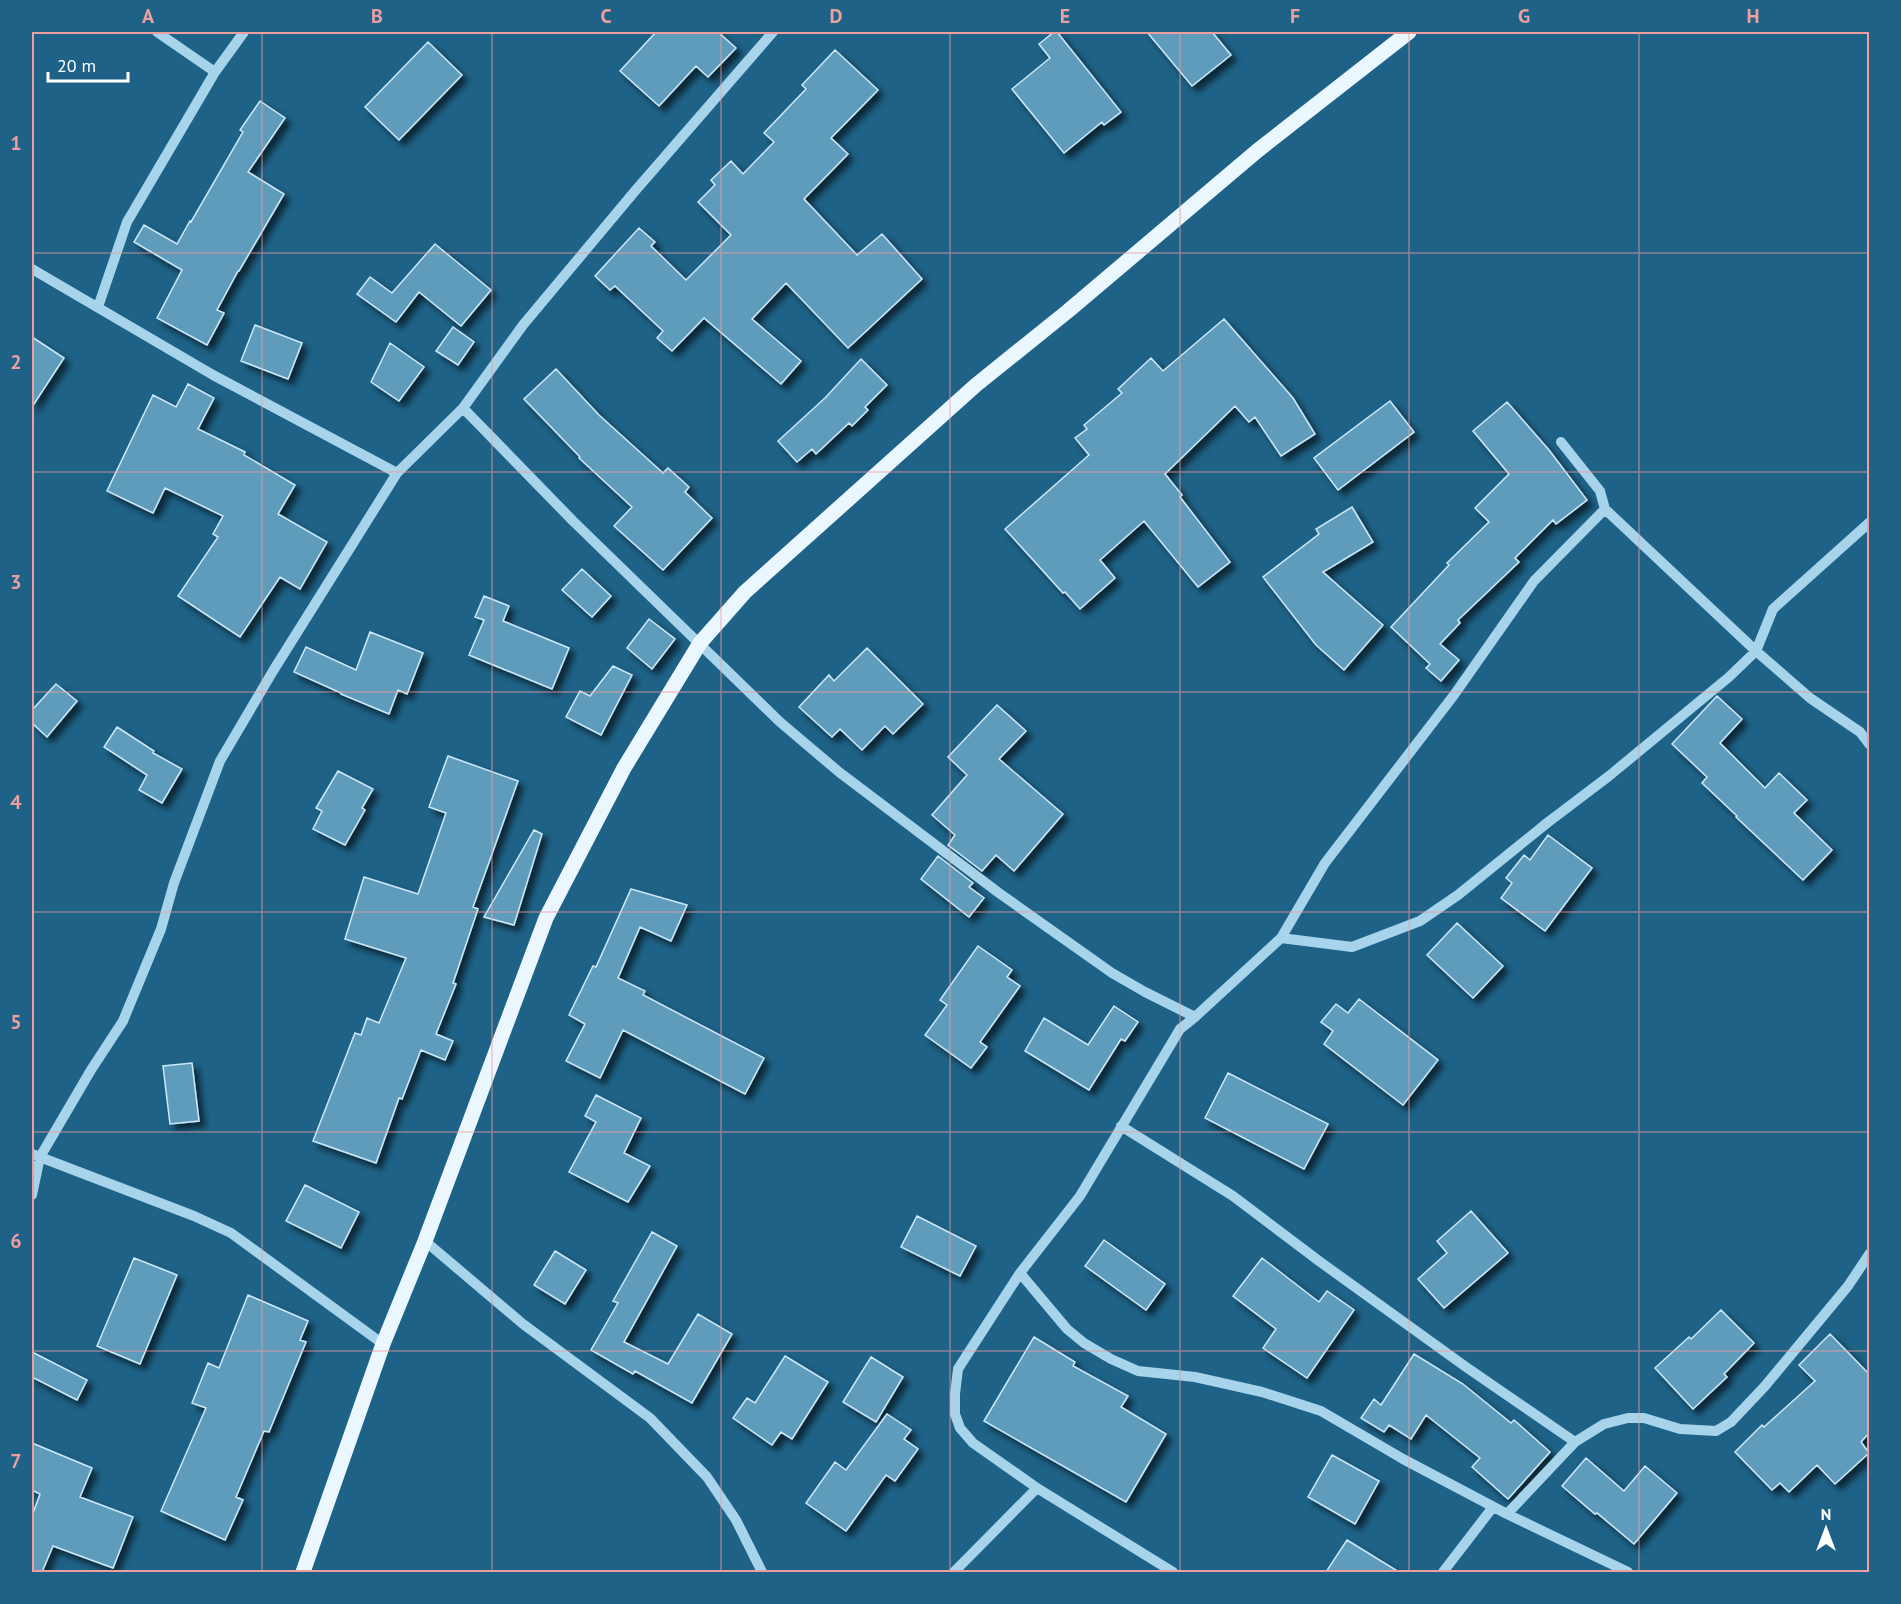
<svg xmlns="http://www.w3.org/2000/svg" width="1901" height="1604" font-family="'PT Sans',sans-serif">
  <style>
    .building { fill: #5f9bbb; stroke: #cce9f8; stroke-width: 1.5; filter: url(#shadow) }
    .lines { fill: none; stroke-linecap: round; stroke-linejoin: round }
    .minor { stroke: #a7d4eb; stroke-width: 10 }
    .major { stroke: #ebf7fe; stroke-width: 15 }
    .grid { fill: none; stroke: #ed9e9e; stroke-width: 1.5; stroke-opacity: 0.55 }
    .neatline { fill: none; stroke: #ed9e9e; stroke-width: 2 }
    .grid-label { font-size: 20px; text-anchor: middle; font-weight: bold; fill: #ed9e9e }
  </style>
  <defs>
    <filter id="shadow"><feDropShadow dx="5.5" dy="5.5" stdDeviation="3" flood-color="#0009"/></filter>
  </defs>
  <rect width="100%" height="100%" fill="#1e6287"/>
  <path class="building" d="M 656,32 L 718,32 L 736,48 L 708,77 L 696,66 L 659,106 L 620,71 Z
    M 1054,32 L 1057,32 L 1121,112 L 1104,125 L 1102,122 L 1064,153 L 1012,89 L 1050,58 L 1039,44 Z
    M 1147,32 L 1212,32 L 1231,55 L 1192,86 Z
    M 428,42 L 462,75 L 399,140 L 365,107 Z
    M 835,50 L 878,90 L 831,138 L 848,154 L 804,199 L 857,255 L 882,234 L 922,279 L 848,348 L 786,283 L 752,319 L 801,361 L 781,384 L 704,318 L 672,351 L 657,338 L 663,331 L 615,286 L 610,290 L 595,276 L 639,228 L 655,242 L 651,246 L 686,280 L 731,235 L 698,202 L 715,185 L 711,180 L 731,161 L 743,174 L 774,142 L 764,133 L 806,89 L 802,85 Z
    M 260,101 L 285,118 L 248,172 L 284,194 L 239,271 L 238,271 L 217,310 L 224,313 L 207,345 L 157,318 L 182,270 L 134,242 L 144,225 L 177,244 L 190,221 L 191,222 L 243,132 L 240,130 Z
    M 435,244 L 491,290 L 461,326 L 419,292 L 396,322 L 357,294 L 370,277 L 392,293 Z
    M 1224,319 L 1293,398 L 1315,434 L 1281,456 L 1255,417 L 1249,422 L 1235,406 L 1165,474 L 1182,495 L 1180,497 L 1230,562 L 1198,587 L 1144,521 L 1100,560 L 1115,578 L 1080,609 L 1065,592 L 1063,593 L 1005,529 L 1089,455 L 1075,438 L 1087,429 L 1084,425 L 1122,393 L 1118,389 L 1151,358 L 1163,371 Z
    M 255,325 L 302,343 L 288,379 L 241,361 Z
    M 453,327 L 474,342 L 458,365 L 436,351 Z
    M 32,337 L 64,358 L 32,407 Z
    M 390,343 L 424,367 L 399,401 L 371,382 Z
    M 861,359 L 887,385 L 865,407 L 868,410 L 852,426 L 849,423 L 816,454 L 812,449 L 797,462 L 778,441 L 825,398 Z
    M 556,369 L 599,415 L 663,473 L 668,468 L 689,487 L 685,492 L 712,518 L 663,570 L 614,526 L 632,507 L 579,458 L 580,457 L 524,399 Z
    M 188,384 L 214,398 L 198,429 L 245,452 L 244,455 L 295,485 L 278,514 L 327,542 L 300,589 L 280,577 L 240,637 L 178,596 L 218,537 L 213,534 L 223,516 L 165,488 L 153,513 L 107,491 L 153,395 L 176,407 Z
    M 1390,401 L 1414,432 L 1338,490 L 1314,458 Z
    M 1507,402 L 1549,450 L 1587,500 L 1556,524 L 1553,520 L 1515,558 L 1519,562 L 1458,620 L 1460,623 L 1440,644 L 1459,660 L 1441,681 L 1426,668 L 1430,664 L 1391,627 L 1449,565 L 1447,563 L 1489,522 L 1475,508 L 1509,474 L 1473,431 Z
    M 1352,507 L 1373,542 L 1323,572 L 1383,625 L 1344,670 L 1316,645 L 1263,577 L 1319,534 L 1316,529 Z
    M 582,569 L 611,596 L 592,617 L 562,590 Z
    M 484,596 L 509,606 L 503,621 L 569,648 L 552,689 L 469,655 L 484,620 L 475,617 Z
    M 649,619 L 675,639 L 652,669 L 627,648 Z
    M 370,632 L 423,653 L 407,694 L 398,690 L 389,714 L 341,694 L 341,693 L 294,672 L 306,647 L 356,670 Z
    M 867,648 L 923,704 L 893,734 L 885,726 L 862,750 L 840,729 L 832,737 L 799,707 L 829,675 L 834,681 Z
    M 613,666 L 632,675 L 601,735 L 566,717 L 580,691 L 590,696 Z
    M 56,684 L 77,701 L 47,737 L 32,723 L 32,710 Z
    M 1717,696 L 1742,719 L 1720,743 L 1765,788 L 1779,773 L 1807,800 L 1794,813 L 1832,850 L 1803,880 L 1736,817 L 1737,816 L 1702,783 L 1707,777 L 1672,744 Z
    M 997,705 L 1026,731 L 999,759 L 1063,814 L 1014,871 L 996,855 L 982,871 L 948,845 L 955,835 L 932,815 L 967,775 L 948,757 Z
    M 117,727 L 154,751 L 153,753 L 182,769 L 162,803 L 139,790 L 147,775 L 104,747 Z
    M 448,756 L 518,781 L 473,907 L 478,909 L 453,983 L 456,984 L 436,1034 L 453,1041 L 445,1060 L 421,1050 L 402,1099 L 399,1098 L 376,1163 L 313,1141 L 355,1033 L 361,1035 L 367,1018 L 379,1023 L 406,958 L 345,939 L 364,877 L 418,894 L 446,813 L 429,807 Z
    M 338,771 L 373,789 L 362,808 L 365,810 L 345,845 L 313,829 L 322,811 L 316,808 Z
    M 534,830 L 542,834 L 514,925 L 484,917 Z
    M 1548,835 L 1592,868 L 1545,931 L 1501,898 L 1512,883 L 1506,878 L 1524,855 L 1530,860 Z
    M 938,856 L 973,883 L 969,887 L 984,898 L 969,917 L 921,879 Z
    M 631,889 L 687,905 L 671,941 L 640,927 L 618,978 L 645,991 L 643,995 L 764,1058 L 745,1094 L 623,1030 L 600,1078 L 566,1061 L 585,1024 L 569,1015 L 593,966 L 596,967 Z
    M 1457,923 L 1503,966 L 1473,998 L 1427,955 Z
    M 978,946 L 1012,970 L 1007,977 L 1020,986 L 980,1042 L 987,1047 L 971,1068 L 925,1035 L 947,1005 L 940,1000 Z
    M 1359,999 L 1438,1060 L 1403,1105 L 1324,1044 L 1333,1031 L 1321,1022 L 1336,1004 L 1348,1013 Z
    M 1114,1006 L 1138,1022 L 1125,1041 L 1121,1039 L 1089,1090 L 1025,1051 L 1044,1018 L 1088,1045 Z
    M 192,1063 L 199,1121 L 170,1124 L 163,1066 Z
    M 1228,1073 L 1328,1124 L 1304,1169 L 1205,1118 Z
    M 596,1095 L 641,1118 L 624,1153 L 650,1166 L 628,1202 L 569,1172 L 596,1122 L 585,1116 Z
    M 305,1185 L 359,1212 L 341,1248 L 286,1221 Z
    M 1471,1211 L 1508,1253 L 1444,1308 L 1418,1279 L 1447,1253 L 1437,1241 Z
    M 917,1216 L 976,1246 L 960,1276 L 901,1247 Z
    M 652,1232 L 677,1246 L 624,1342 L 668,1364 L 698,1314 L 732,1334 L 692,1403 L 635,1371 L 633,1374 L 591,1350 L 618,1303 L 613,1301 Z
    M 1104,1240 L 1165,1284 L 1146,1310 L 1085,1266 Z
    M 555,1251 L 586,1270 L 565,1304 L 534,1285 Z
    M 134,1258 L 177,1275 L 140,1364 L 97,1346 Z
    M 1262,1258 L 1319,1302 L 1327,1291 L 1354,1310 L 1307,1378 L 1263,1348 L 1276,1329 L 1233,1296 Z
    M 248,1295 L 308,1321 L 300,1340 L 306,1342 L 269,1432 L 264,1431 L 236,1497 L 243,1500 L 225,1540 L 161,1511 L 206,1408 L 192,1403 L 208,1363 L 219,1368 Z
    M 1721,1310 L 1754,1343 L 1724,1374 L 1727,1377 L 1693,1409 L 1655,1368 L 1689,1337 L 1691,1339 Z
    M 1830,1334 L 1869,1374 L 1869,1433 L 1861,1442 L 1869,1453 L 1835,1484 L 1817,1465 L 1789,1492 L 1780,1483 L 1772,1490 L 1735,1452 L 1762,1425 L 1764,1427 L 1815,1381 L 1799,1365 Z
    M 1034,1337 L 1075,1362 L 1073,1366 L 1128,1396 L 1121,1407 L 1166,1434 L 1126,1502 L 984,1421 Z
    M 32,1352 L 87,1380 L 77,1400 L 32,1377 Z
    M 1414,1354 L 1463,1384 L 1511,1423 L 1514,1420 L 1550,1452 L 1508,1499 L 1472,1467 L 1480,1458 L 1426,1415 L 1411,1439 L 1389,1425 L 1384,1432 L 1361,1418 L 1374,1399 L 1381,1405 Z
    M 785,1356 L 828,1382 L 792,1439 L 781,1432 L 772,1445 L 733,1418 L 747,1398 L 755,1403 Z
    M 871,1357 L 903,1377 L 876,1422 L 843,1402 Z
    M 887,1414 L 911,1430 L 904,1439 L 918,1449 L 895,1481 L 886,1475 L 846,1531 L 806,1503 L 835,1462 L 846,1470 Z
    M 32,1443 L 92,1468 L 80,1497 L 133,1517 L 113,1568 L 53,1546 L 42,1572 L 32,1572 L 32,1516 L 40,1494 L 32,1490 Z
    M 1332,1455 L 1379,1481 L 1355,1524 L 1308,1497 Z
    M 1586,1458 L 1624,1491 L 1645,1466 L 1677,1493 L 1634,1544 L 1597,1513 L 1595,1514 L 1562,1486 Z
    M 1347,1540 L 1399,1572 L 1326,1572 Z"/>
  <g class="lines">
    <path class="minor" d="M 157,32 L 215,72
      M 32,269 L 213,375 L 397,473
      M 98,307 L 127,222 L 215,72 L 244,32
      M 463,408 L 573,521 L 780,722 L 839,772 L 999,893 L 1112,973 L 1145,992 L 1195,1017
      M 1561,442 L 1600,491 L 1605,509 L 1756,651 L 1810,698 L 1860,732 L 1870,745
      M 1281,938 L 1352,947 L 1420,921 L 1458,895 L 1547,823 L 1609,776 L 1729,677 L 1756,651 L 1773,609 L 1870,522
      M 1121,1126 L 1233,1196 L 1319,1261 L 1466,1367 L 1575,1442 L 1604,1424 L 1628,1418 L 1644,1418 L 1680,1429 L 1716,1431 L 1731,1422 L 1765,1386 L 1848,1286 L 1870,1253
      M 32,1154 L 194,1216 L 231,1233 L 383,1344
      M 32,1195 L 40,1157 L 91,1070 L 123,1021 L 161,929 L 174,883 L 220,761 L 273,671 L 397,473 L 463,408 L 523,325 L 635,191 L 773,32
      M 425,1241 L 523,1324 L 650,1418 L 707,1477 L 736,1520 L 762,1572
      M 1020,1273 L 1067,1329 L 1084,1343 L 1111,1359 L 1138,1371 L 1195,1377 L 1262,1392 L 1321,1411 L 1403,1459 L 1507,1514 L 1628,1572
      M 1507,1514 L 1575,1442
      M 954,1572 L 1037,1488
      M 1173,1572 L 1037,1488 L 973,1443 L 960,1428 L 955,1414 L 955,1394 L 958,1369 L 965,1358 L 1020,1273 L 1080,1196 L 1180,1029 L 1195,1017 L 1281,938 L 1325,863 L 1454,695 L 1534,581 L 1605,509
      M 1443,1572 L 1493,1507"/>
    <path class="major" d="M 303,1572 L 383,1344 L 425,1241 L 546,918 L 624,768 L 700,643 L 745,592 L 976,385 L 1068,311 L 1257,151 L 1409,32"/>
  </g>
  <path class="grid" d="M 262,32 L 262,1572M 492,32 L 492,1572M 721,32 L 721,1572M 950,32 L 950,1572M 1180,32 L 1180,1572M 1409,32 L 1409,1572M 1639,32 L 1639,1572M 32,253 L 1870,253M 32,472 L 1870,472M 32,692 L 1870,692M 32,912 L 1870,912M 32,1132 L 1870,1132M 32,1351 L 1870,1351"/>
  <rect width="1901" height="1604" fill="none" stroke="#1e6287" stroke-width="66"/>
  <g transform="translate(1826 1529)" stroke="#1e6287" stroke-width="4.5" paint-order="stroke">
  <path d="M0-4.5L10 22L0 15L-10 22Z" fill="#ffffff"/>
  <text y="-9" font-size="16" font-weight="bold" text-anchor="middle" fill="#ffffff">N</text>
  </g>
  <path d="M48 72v9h80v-9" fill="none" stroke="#ffffff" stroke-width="3"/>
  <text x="57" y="72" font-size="18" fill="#ffffff" stroke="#1e6287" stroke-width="4.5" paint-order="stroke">20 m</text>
  <rect x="33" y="33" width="1835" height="1538" class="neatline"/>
  <g class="grid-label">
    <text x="148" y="23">A</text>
    <text x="377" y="23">B</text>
    <text x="606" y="23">C</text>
    <text x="836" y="23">D</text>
    <text x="1065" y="23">E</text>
    <text x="1295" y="23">F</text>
    <text x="1524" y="23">G</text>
    <text x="1753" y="23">H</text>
    <text x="16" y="150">1</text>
    <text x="16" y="369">2</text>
    <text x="16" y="589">3</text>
    <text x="16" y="809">4</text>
    <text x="16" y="1029">5</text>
    <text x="16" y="1248">6</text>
    <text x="16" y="1468">7</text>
  </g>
</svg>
